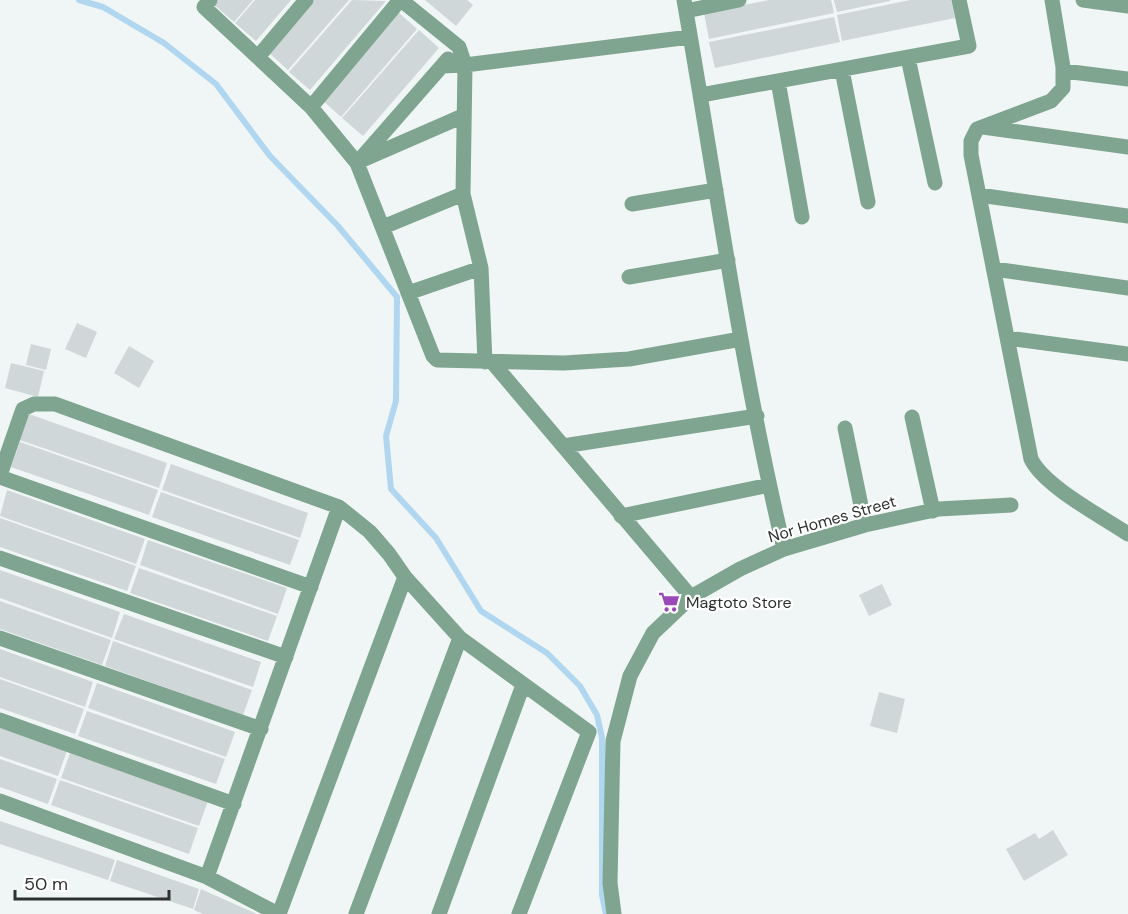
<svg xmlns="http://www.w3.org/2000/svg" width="1128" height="914" font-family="'DM Sans',sans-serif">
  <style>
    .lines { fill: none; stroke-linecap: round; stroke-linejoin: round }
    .stream { stroke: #b1d6ef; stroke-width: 6 }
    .building { fill: #d0d7d8 }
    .minor { stroke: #7fa48f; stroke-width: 15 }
    .labels { text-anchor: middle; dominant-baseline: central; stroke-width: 4.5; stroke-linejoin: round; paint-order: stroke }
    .street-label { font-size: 16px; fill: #2e3130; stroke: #fff }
    .poi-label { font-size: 16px; fill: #2e3130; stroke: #fff; text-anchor: start }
  </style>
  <rect width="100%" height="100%" fill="#eff6f5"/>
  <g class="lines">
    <path class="stream" d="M 79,0 L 103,7 L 164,43 L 216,84 L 270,156 L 338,226 L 397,297 L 396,401 L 386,436 L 391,489 L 436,538 L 481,611 L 547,653 L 580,686 L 597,715 L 602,738 L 602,895 L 606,914"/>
  </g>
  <path class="building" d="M 217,0 L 253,0 L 234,22 L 213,4 Z
    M 255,0 L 291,0 L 256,41 L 235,23 Z
    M 313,0 L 349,0 L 288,70 L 268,52 Z
    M 352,0 L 386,1 L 310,90 L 289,72 Z
    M 425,0 L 467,0 L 473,5 L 456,26 Z
    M 769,0 L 831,0 L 834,13 L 709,39 L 704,13 Z
    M 834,0 L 890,0 L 890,1 L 837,12 Z
    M 910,0 L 951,0 L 955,18 L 842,41 L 837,15 Z
    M 397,11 L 417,29 L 341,117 L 320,98 Z
    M 834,17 L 840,42 L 715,68 L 709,42 Z
    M 419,30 L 439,48 L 363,136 L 342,118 Z
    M 77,323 L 97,332 L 86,358 L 65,349 Z
    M 31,344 L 51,349 L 46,370 L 26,365 Z
    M 129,346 L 154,361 L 139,388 L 114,373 Z
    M 11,363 L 44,371 L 38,397 L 5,388 Z
    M 29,414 L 167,463 L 159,488 L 20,440 Z
    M 20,442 L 158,490 L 149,515 L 11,467 Z
    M 171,464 L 308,513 L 300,538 L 162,490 Z
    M 7,490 L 145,539 L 136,564 L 0,516 Z
    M 161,492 L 299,540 L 290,565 L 152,517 Z
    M 0,518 L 136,566 L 127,591 L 0,547 Z
    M 148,540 L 287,588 L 278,614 L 140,565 Z
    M 139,568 L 277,616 L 268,641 L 130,593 Z
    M 0,570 L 120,612 L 112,638 L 0,598 Z
    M 882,584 L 892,605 L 869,616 L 859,595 Z
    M 0,601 L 111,640 L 102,665 L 0,629 Z
    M 124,614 L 261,662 L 253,687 L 114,639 Z
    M 113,641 L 252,690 L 243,715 L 105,666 Z
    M 0,649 L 93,682 L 85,707 L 0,677 Z
    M 0,679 L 84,709 L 75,734 L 0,708 Z
    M 97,683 L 235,732 L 226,757 L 88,708 Z
    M 879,692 L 905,699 L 897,733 L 870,726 Z
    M 87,711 L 225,759 L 216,784 L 78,736 Z
    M 0,728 L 67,751 L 58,776 L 0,756 Z
    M 70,753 L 208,801 L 199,826 L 61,778 Z
    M 0,759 L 57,779 L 48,804 L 0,787 Z
    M 60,780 L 198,828 L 189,854 L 51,805 Z
    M 0,821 L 115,860 L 108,880 L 0,844 Z
    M 1053,830 L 1068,855 L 1024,881 L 1006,849 L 1035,833 L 1039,839 Z
    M 117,860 L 199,889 L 193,909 L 110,881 Z
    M 201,889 L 214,895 L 257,914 L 203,914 L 194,910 Z"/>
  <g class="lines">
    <path class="minor" d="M 210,0 L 204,7 L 311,107 L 357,163 L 433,356 L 437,360 L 564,363 L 629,359 L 741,339
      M 401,0 L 459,47 L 465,65 L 463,194 L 481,268 L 485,362
      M 684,0 C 716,183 741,368 784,549
      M 1052,0 L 1063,67 L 1063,88 L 1051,101 L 977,129 L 971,141 L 971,155 L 1031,459 C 1044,486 1101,516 1128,534
      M 1083,0 L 1128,6
      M 686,11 L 739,0
      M 258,57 L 306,0
      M 908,58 L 935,183
      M 442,66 L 465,65 L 690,37
      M 842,70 L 868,202
      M 1064,71 L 1128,79
      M 778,81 L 802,217
      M 701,95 L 969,46 L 959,0
      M 311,107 L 400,0
      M 983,127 L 1128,147
      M 362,160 L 463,116
      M 357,163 L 448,59
      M 979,195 L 1128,216
      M 632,204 L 716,190
      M 383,227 L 463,194
      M 994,269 L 1128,288
      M 629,277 L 728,260
      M 408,293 L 481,268
      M 1007,338 L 1128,354
      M 492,362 L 691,597
      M 912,417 L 933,511
      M 845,428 L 865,525
      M 563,446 L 757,416
      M 0,475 L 23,409 L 34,404 L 55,404 L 339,507 L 370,532 L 389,554 L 405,577 L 460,638 L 589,732 L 519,914
      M 0,477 L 311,587
      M 621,516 L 769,485
      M 0,558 L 286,657
      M 0,638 L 261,729
      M 0,720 L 234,804
      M 0,801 L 207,877 L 278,914
      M 207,877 L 339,507
      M 279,914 L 405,577
      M 356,914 L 460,638
      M 439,914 L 523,685
      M 614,914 L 610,883 L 613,741 L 630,676 L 653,633 L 691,597 L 740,569 L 784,549 L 865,525 L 939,509 L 1011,505"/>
  </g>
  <defs>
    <symbol id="supermarket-bare" viewBox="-9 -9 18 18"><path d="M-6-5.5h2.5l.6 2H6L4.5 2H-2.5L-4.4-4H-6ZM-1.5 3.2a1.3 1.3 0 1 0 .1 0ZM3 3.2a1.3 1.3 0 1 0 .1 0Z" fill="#9a49b8" stroke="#fff" stroke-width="2.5" paint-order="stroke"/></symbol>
  </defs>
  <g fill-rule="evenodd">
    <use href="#supermarket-bare" x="654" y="587" width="30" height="30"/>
  </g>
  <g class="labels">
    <g class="street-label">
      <text transform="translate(832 519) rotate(-16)">Nor Homes Street</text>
    </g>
    <g class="poi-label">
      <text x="686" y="602">Magtoto Store</text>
    </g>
  </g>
  <path d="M15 890v9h154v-9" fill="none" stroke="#2e3130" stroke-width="3"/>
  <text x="24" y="890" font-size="18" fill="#2e3130" stroke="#ffffff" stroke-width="4.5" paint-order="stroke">50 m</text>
</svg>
